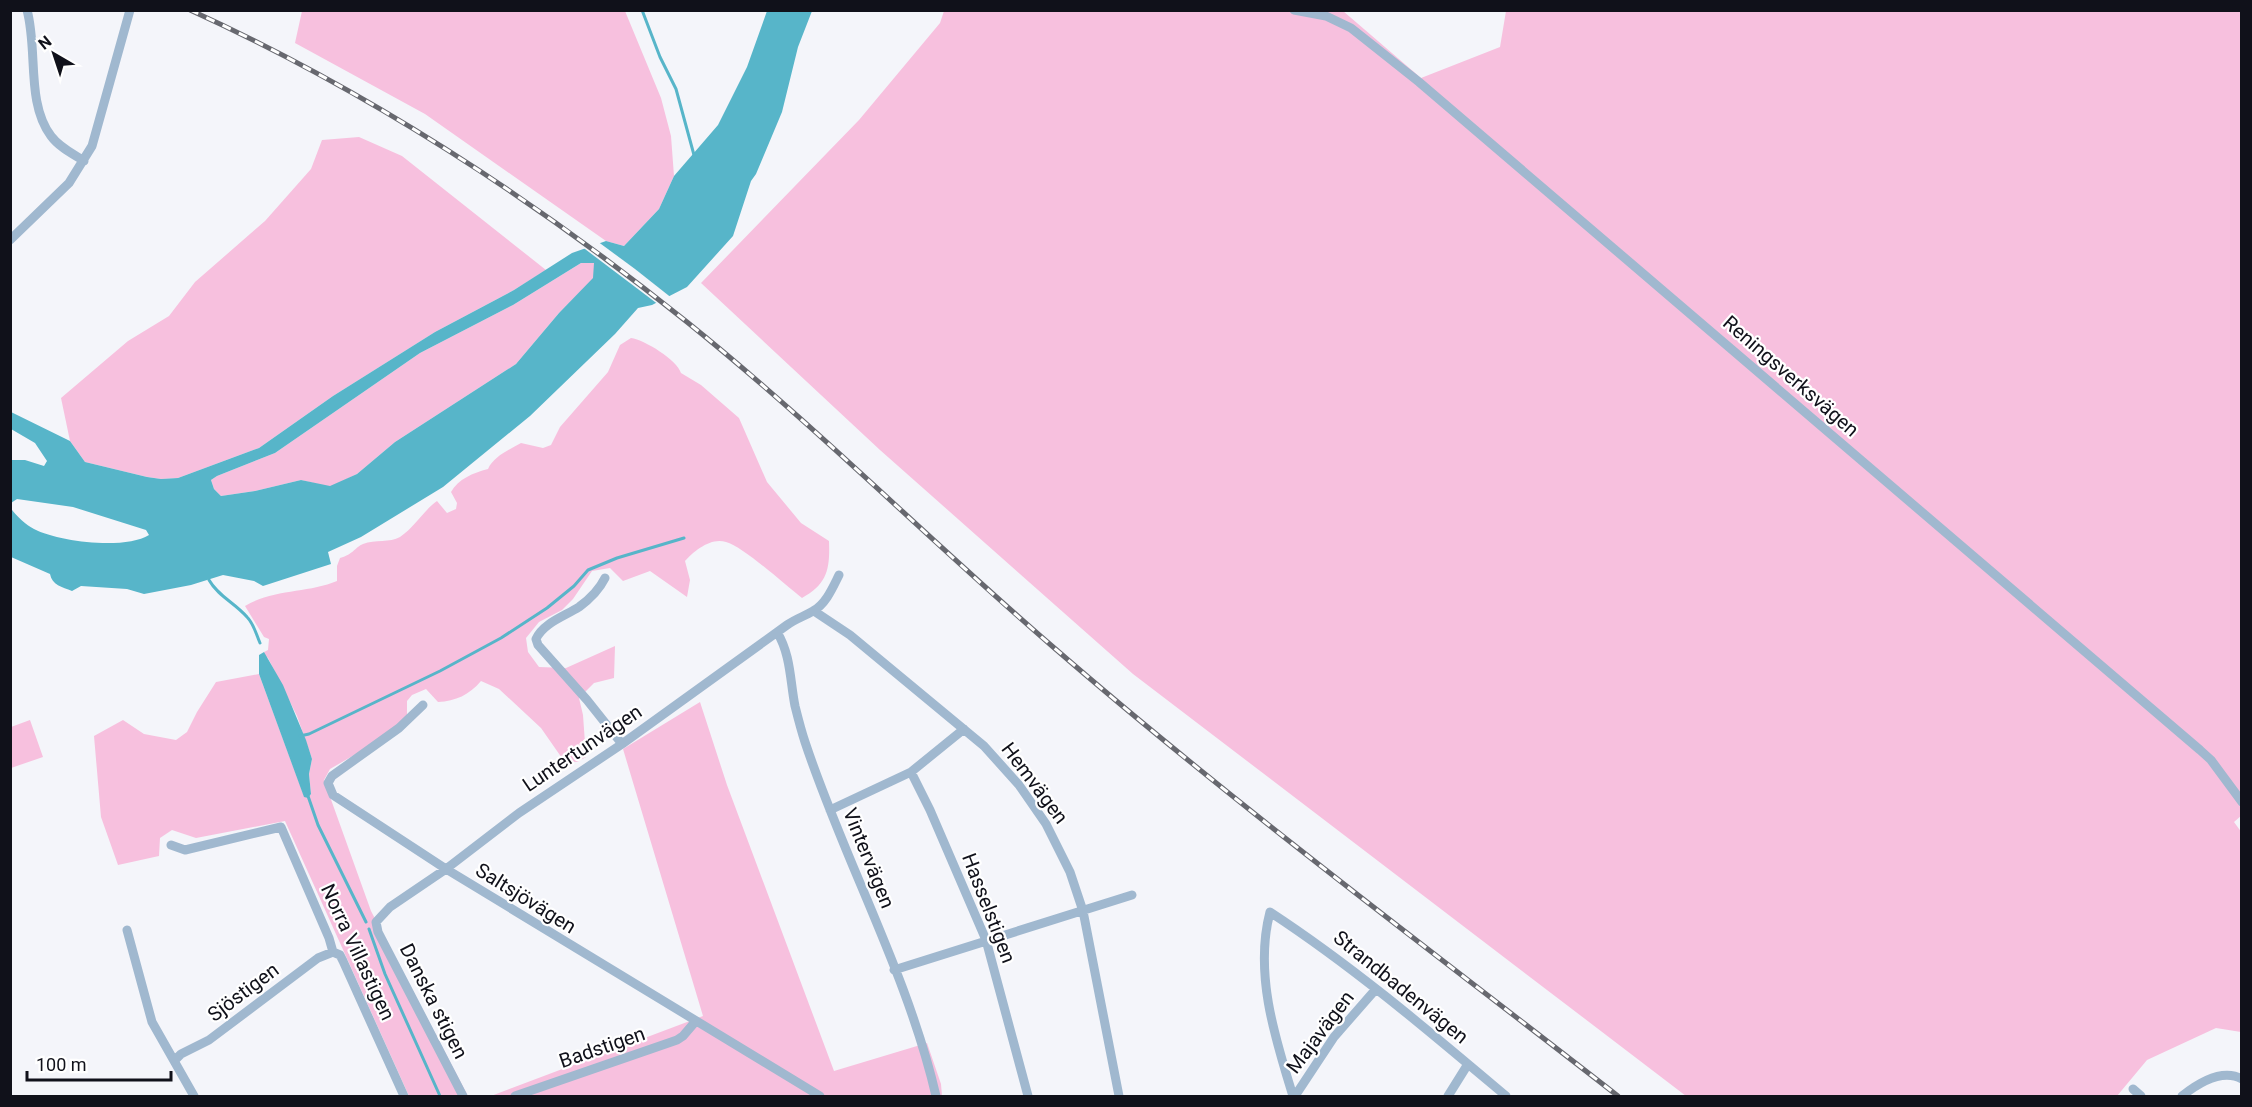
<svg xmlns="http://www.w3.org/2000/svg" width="2252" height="1107" font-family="Roboto,sans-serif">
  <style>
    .green { fill: #f7c0de }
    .water { fill: #57b5c9; fill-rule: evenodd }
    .pier { fill: #f4f5fa }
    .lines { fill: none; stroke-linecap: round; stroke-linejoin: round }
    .stream { stroke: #57b5c9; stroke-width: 3 }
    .minor { stroke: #a0b8cf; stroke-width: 9 }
    .rail-casing { stroke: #67686f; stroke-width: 5 }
    .rail { stroke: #fff; stroke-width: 3; stroke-dasharray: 9; stroke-linecap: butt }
    .labels { text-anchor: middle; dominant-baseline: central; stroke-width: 4.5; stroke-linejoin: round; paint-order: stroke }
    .street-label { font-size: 20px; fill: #10111a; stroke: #fff }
  </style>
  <rect width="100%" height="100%" fill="#f4f5fa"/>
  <path class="green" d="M 302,11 L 625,11 L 661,98 L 671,136 L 674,176 L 659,209 L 624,246 L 606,241 L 425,114 L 295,43 Z
    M 944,11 L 1343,11 L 1421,78 L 1500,47 L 1506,11 L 2241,11 L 2242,815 L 2234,822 L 2242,833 L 2241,1032 L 2216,1028 L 2147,1060 L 2117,1096 L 1686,1096 L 1133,674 L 880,450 L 701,283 L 859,120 L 940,23 Z
    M 359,137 L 402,156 L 546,270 L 514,290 L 435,332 L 333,396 L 259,448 L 178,478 L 161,479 L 147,477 L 85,462 L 70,441 L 61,398 L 128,341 L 169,316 L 195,282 L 265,221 L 311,169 L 322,140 Z
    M 581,263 L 594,263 L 594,278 L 559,313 L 516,364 L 395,442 L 357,474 L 330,487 L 301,480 L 255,491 L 221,496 L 214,489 L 211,480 L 217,476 L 275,453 L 420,353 L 513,305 Z
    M 631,338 C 645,340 677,360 681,373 L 701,385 L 739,418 L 767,482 L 801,523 L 829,541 C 830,568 828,584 802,598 C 785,585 744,547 726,542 C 711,537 694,551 685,561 L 690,580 L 687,597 L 650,571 L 623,581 L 610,568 L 592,571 L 573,599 L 562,610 L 539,622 L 526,638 L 528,652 L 539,667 L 566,668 L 615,646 L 614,678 L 594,683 L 579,698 L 583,715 L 586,757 L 577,762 L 564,761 L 541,728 L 499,689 L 481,681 C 469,695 456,701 438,702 L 426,689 L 412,695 L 407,701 L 407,716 L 375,743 L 330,769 L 324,780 L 371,911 L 468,1096 L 409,1096 L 285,821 L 196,838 L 172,830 L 160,838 L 159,856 L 118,865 L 101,817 L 94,736 L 123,720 L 144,734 L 176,740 L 187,732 L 197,712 L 216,682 L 259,674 L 304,796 L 308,798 L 311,794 L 309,774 L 312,759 L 297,716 L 268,658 L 265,656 L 264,652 L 268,650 L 269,639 L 264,637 L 245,606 C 273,589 309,593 337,581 L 337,566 L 340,558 C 354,554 354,548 363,544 C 375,539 390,543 400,537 C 415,527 423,511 437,501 L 447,513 L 456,509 L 457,503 L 451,492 C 458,479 473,473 488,469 C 494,456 509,450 521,443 L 543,448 L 551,445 L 560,427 L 608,372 L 620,345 Z
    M 700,702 L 727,785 L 834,1071 L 927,1043 L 941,1084 L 942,1096 L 491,1096 L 703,1016 L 623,749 Z
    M 30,720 L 43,757 L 11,768 L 11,727 Z"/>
  <path class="water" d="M 767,11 L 812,11 L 798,47 L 782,112 L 756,174 L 751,181 L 733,236 L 687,287 L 652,305 L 638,308 L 615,334 L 530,416 L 443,487 L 361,537 L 328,552 L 331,564 L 263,586 L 254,581 L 223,575 L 191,585 L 144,594 L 127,589 L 81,586 L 72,591 C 62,587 52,585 50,574 L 11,557 L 10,507 C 15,515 26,525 34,529 C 59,542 125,550 149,535 L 146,530 L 73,507 L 17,499 L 11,503 L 11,460 L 25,460 L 44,466 L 47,461 L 35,443 L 11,429 L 11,412 L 70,441 L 85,462 L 147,477 L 161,479 L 178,478 L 259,448 L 333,396 L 435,332 L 514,290 L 572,253 L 606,241 L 624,246 L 659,209 L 674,176 L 718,125 L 747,67 ZM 581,263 L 594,263 L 593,278 L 559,313 L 516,364 L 395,442 L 357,474 L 330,486 L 301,480 L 255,491 L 221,496 L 214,489 L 211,480 L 217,476 L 275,453 L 420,353 L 513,305 Z
    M 264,652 L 283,685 L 306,740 L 312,759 L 309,774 L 311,794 L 308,798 L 304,797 L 259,674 L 259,655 Z"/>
  <path class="pier" d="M 597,241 L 635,269 L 673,299 L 659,305 L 581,246 Z"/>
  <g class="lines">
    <path class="stream" d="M 642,10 L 660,57 L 676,89 L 694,155
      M 209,580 C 218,596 235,603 247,617 C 254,624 256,634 260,643
      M 300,736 L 309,734 L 440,671 L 501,638 L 547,608 L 574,586 L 588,570 L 617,558 L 684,538
      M 308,796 L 318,825 L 366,922
      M 369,929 L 385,974 L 440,1096"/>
    <path class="minor" d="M 27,10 C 38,50 26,103 51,136 C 59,147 73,154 84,161
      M 1294,10 L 1326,16 L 1351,28 L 1419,82 L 2200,750 L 2211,760 L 2242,802
      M 10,240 L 69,183 L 92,146 L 130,10
      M 605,578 C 599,590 590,599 579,607 C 565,616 543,623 536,639 L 538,645 L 587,700 L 622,744
      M 814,611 L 850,635 L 984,746 L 1019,785 L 1046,824 L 1070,872 L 1083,911 L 1119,1096
      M 777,632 C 791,655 790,681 795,706 C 798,718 801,730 805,742 C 844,860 908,975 936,1096
      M 423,705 L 399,728 L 332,776 L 328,783 L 333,795 L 446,869 L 820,1096
      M 911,772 L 930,810 L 986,940 L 1028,1096
      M 830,810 L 911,772 L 964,729
      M 171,845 L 185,850 L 281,827 L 329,938 L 333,952 L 340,955 L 343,961 L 404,1096
      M 127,930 L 152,1022 L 194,1096
      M 894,970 L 1132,895
      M 175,1060 L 181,1054 L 209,1040 L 318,958 L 333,952
      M 2133,1089 L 2141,1096
      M 463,1096 L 378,932 L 376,922 L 390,907 L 446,869 L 519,813 L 622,744 L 787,625 C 795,619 805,616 813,611 C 826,604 833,587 839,575
      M 515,1096 L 677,1040 L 683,1036 L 695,1022
      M 1293,1096 C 1275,1038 1254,973 1270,912 C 1354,967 1430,1032 1506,1096
      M 1295,1096 L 1334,1037 L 1376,989
      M 1448,1096 L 1468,1064
      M 2182,1096 C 2197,1084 2222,1068 2242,1079"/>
    <defs>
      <path id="rail" d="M 190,10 C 368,91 535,200 687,322 C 814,424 929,540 1052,646 C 1234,804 1428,948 1618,1096"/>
    </defs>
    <use href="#rail" class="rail-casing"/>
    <use href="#rail" class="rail"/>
  </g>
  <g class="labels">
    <g class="street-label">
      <text transform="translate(1791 376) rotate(41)">Reningsverksvägen</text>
      <text transform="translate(582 748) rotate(-34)">Luntertunvägen</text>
      <text transform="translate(1035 783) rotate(53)">Hemvägen</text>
      <text transform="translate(869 858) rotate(68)">Vintervägen</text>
      <text transform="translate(526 898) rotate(32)">Saltsjövägen</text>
      <text transform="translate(989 908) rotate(69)">Hasselstigen</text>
      <text transform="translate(358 952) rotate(65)">Norra Villastigen</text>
      <text transform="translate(1401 987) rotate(39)">Strandbadenvägen</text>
      <text transform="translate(243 992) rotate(-37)">Sjöstigen</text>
      <text transform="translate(434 1001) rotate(63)">Danska stigen</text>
      <text transform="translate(1320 1032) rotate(-53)">Majavägen</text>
      <text transform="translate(602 1047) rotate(-19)">Badstigen</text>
    </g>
  </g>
  <rect width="2252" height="1107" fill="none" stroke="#10111a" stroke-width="24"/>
  <g transform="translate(54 54) rotate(321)" stroke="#ffffff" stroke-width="4.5" paint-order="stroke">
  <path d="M0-4.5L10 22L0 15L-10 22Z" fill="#10111a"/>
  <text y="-9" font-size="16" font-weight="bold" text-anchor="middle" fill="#10111a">N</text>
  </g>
  <path d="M27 1071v9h144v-9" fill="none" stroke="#10111a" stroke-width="3"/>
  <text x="36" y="1071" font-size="18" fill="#10111a" stroke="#ffffff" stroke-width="4.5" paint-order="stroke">100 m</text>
</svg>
